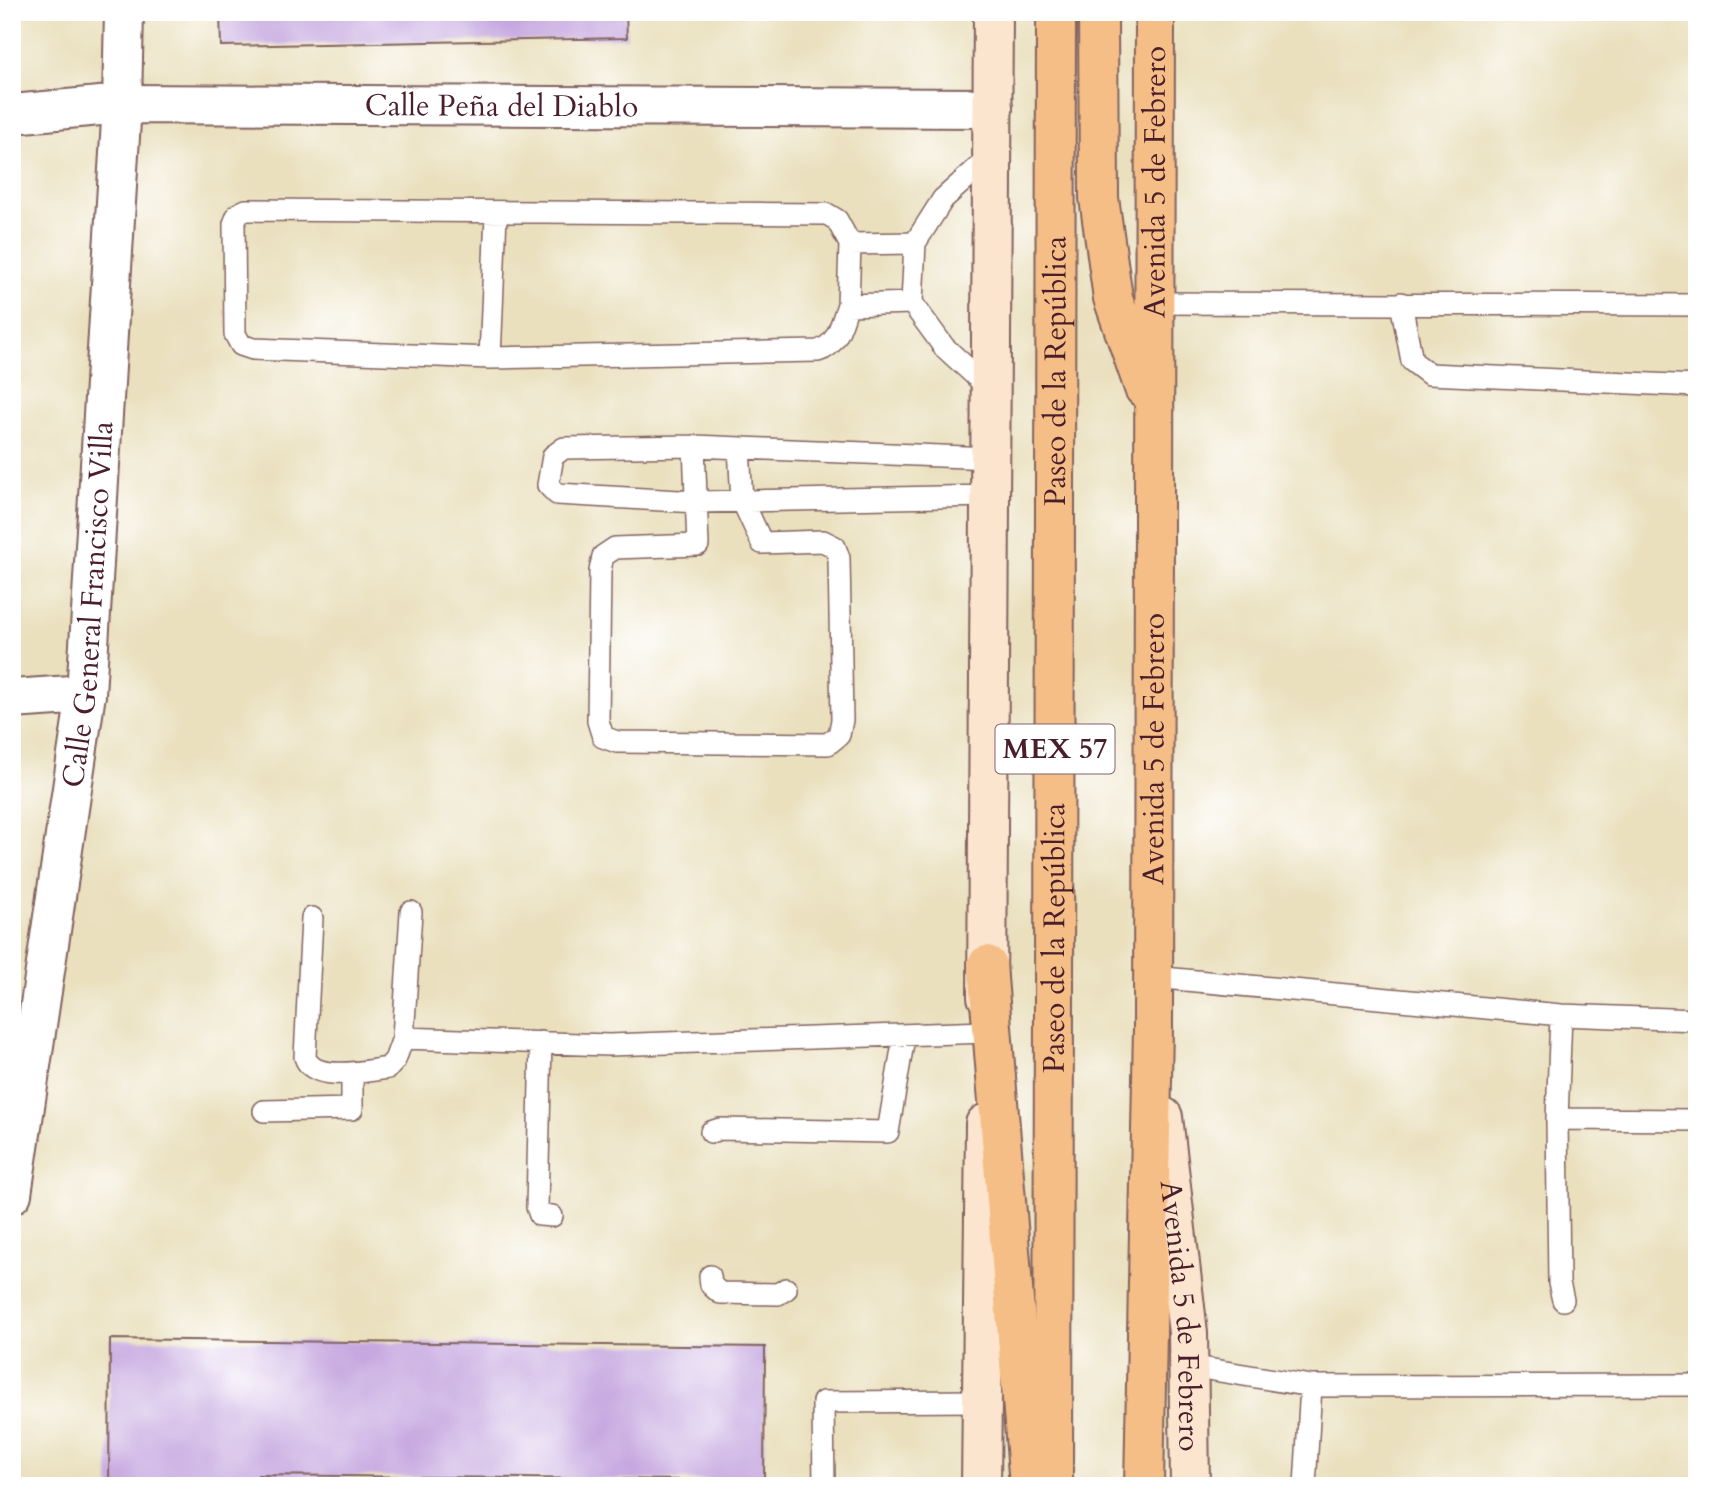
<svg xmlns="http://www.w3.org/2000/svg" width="1709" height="1498" font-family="Cardo,serif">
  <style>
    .building { fill: #c6a8e0 }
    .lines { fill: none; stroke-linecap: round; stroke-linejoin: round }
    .service-casing { stroke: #82635e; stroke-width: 24 }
    .minor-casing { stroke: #82635e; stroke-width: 42 }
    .secondary-casing { stroke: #82635e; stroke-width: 42 }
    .trunk-casing { stroke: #82635e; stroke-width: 42 }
    .service { stroke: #fff; stroke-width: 21 }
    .minor { stroke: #fff; stroke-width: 38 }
    .secondary { stroke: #fbe5cf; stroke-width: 38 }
    .trunk { stroke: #f6be87; stroke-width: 38 }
    .labels { text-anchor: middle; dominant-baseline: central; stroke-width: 5; stroke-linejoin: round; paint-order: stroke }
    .shield { fill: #fff; stroke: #80626b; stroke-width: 2 }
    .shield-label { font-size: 28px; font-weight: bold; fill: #4a1f2b }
    .street-label { font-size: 30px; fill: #4a1f2b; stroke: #fff }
  </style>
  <rect width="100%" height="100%" fill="#fff"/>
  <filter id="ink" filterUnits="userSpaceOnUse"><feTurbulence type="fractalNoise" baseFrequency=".0143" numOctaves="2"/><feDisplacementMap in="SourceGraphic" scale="14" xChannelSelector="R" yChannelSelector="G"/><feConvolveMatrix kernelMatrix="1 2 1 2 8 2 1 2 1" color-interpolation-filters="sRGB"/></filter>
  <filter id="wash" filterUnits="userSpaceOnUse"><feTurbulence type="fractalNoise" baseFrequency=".00686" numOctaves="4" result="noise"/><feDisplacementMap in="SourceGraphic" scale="28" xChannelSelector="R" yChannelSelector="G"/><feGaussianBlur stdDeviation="1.57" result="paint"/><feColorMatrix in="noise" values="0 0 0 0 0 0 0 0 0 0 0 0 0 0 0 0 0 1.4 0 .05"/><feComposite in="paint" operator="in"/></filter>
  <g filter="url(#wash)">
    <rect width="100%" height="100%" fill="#eae0be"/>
    <g id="blocks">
      <path class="building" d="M 220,12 L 626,12 L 627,38 L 221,46 Z
        M 110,1339 L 765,1347 L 764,1481 L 258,1475 L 258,1486 L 109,1486 Z"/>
    </g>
  </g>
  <g filter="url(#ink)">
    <use href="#blocks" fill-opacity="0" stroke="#82635e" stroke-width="2"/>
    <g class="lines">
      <defs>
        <path id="service" d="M 912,303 L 848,305 C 841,324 838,345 818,351 L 490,358 L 253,349 L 241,345 L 235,334 L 234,224 L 238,214 L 246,210 L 827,214 L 837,220 L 850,244 L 915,243
          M 1154,303 L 1697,305
          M 1401,303 L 1412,361 L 1429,374 L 1697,386
          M 848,305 L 850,244
          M 490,358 L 496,214
          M 991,390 L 944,347 L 912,303 L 915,243 L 943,199 L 992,155
          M 694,446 L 698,545 L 615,548 L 603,556 L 600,571 L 598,721 L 603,737 L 617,742 L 828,744 L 839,735 L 842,720 L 839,558 L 835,547 L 823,541 L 762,543 L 742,500 L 739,448
          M 990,496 L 697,502 L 557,494 L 548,485 L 553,456 L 564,448 L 694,446 L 990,458
          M 411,912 L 403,1038 L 609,1045 L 986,1032
          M 312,918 L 305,1057 C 313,1083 366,1071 388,1068 L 395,1060 L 403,1038
          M 1153,977 L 1561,1015 L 1697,1020
          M 1561,1015 L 1557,1119 L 1559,1283 L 1563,1300
          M 541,1042 L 537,1207 L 540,1215 L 552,1216
          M 264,1111 L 352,1109 L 352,1073
          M 1557,1119 L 1697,1120
          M 711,1132 L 720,1129 L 888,1132 L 904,1037
          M 710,1276 L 711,1285 L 720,1293 L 778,1294 L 786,1289
          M 1189,1366 L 1311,1386 L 1305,1486
          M 1311,1386 L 1697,1385
          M 824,1486 L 823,1402 L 982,1401"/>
        <g id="minor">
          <path id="s1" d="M 12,114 L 122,104 L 993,108"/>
          <path d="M 12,699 L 86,694"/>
          <path id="s2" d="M 12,1194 L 86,694 L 122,104 L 124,12"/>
        </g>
        <g id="secondary">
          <path d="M 987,997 L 993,12"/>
          <path id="s3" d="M 1163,1117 L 1188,1333 L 1190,1486"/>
          <path d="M 981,1486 L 985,1124"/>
        </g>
        <g id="trunk">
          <path d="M 1098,12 L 1099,198 L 1113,298 L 1144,388"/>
          <path d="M 987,965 L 1029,1486"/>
          <path id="s4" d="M 1053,1486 L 1056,12"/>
          <path id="s5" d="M 1144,1486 L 1153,1028 L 1155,12"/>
        </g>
      </defs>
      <use href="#service" class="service-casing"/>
      <use href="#minor" class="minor-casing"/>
      <use href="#secondary" class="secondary-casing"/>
      <use href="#trunk" class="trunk-casing"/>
      <use href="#service" class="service"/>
      <use href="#minor" class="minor"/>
      <use href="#secondary" class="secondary"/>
      <use href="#trunk" class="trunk"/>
    </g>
  </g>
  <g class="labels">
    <rect class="shield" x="995.5" y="724.5" width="119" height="49" rx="5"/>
    <g class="shield-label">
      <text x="1055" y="749">MEX 57</text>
    </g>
    <g class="street-label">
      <text stroke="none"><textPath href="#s1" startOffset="490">Calle Peña del Diablo</textPath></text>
      <text stroke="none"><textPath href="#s5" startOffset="1304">Avenida 5 de Febrero</textPath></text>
      <text stroke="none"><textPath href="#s4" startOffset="1115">Paseo de la República</textPath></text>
      <text stroke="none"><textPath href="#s2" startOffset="595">Calle General Francisco Villa</textPath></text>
      <text stroke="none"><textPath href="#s5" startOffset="737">Avenida 5 de Febrero</textPath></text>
      <text stroke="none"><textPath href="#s4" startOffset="548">Paseo de la República</textPath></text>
      <text stroke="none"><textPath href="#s3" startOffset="200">Avenida 5 de Febrero</textPath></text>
    </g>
  </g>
  <rect width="1709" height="1498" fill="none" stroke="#fff" stroke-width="42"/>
</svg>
